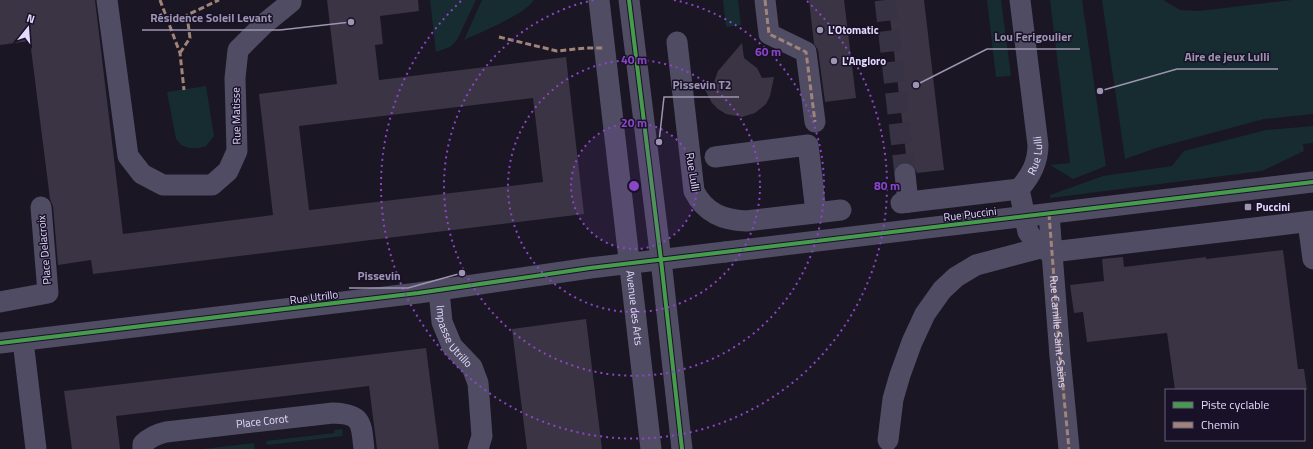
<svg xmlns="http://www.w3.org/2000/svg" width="1313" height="449" font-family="'Titillium Web',sans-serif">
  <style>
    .green { fill: #162c30 }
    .building { fill: #3a3444; fill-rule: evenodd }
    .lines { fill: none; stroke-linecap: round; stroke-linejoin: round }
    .minor-tunnel { stroke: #383344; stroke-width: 21; stroke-dasharray: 21 10; stroke-linecap: butt }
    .minor { stroke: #504c63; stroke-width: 21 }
    .minor-bridge { stroke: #504c63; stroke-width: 21 }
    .quiet { stroke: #a18479; stroke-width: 3; stroke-dasharray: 6 3; stroke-linecap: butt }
    .cycleway-casing { stroke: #181128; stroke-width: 6 }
    .cycleway { stroke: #469c4c; stroke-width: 4 }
    .ring { fill: none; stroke: #8b46c8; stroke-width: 2; stroke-dasharray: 2 4 }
    .poi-dot { fill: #9d95b1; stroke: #181128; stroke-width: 1.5 }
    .labels { text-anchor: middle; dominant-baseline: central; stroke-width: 3; stroke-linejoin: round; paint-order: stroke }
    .poi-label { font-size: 11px; font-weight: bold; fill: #e3dafd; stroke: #181128; text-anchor: start }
    .street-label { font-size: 11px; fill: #e3dafd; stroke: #181128 }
    .centre { fill: #8b46c8; stroke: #181128; stroke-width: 2 }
    .ring-label { font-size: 12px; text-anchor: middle; font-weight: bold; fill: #8b46c8; stroke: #181128; stroke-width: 3; stroke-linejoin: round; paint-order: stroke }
    .leader { fill: none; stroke: #9d95b1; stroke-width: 1.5 }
    .callout-dot { fill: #9d95b1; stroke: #181128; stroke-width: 1.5 }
    .callout-label { font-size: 12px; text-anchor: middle; font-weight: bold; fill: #9d95b1; stroke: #181128; stroke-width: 3; stroke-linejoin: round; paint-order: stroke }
  </style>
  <rect width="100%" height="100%" fill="#1a1623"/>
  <path class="green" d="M 430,0 L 476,0 L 457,40 L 450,47 L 436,52 Z
    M 482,0 L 534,0 C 524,15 481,32 464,40 Z
    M 723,0 L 738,0 L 741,25 L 726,27 Z
    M 987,0 L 1001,0 L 1011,76 L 996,77 Z
    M 1050,0 L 1082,0 L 1106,166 L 1073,179 L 1050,165 L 1070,163 Z
    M 1102,0 L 1163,0 L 1180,10 L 1199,11 L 1292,0 L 1313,0 L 1313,114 L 1264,119 L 1156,148 L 1125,159 Z
    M 206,86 L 214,136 L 206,146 L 200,148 L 189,148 L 181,145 L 176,139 L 167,92 Z
    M 1313,126 L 1313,143 L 1303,144 L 1304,151 L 1262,171 L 1050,198 L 1050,195 L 1103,176 L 1172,166 L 1184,151 L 1266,130 Z
    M 342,429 L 343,436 L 267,445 L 266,441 L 335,433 L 334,430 Z
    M 254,443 L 255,449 L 203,449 Z"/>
  <path class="building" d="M 0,0 L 95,0 L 123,234 L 273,215 L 259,94 L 337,84 L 327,0 L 418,0 L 419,11 L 380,16 L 383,44 L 375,45 L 379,80 L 566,57 L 584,214 L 93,274 L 91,260 L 58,265 L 53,206 L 50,199 L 30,41 L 0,45 ZM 533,98 L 543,182 L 309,210 L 299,126 Z
    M 809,0 L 844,0 L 856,98 L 825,102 L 818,50 L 814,44 Z
    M 888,0 L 924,0 L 944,170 L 917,173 L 914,167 L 907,163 Z
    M 742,43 L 744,58 L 757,68 L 762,78 L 774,77 L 770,96 L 766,104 L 755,113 L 742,117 L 726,114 L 718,109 L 712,103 L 703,86 L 713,85 L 718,71 Z
    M 1283,250 L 1298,369 L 1304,369 L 1307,390 L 1175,390 L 1167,333 L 1087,342 L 1083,312 L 1074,313 L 1070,285 L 1104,281 L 1102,259 L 1123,257 L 1124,267 L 1206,257 L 1206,259 Z
    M 586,319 L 602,449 L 527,449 L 512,329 Z
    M 426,348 L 439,449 L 377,449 L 369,386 L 116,416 L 120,449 L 72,449 L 64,391 Z"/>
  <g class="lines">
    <path class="minor-tunnel" d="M 885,0 L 905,174"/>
    <g class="minor">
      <path d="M 107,0 L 128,156 L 142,174 L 163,185 L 212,185 L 228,171 L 237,151 L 235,78 L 238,50 L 264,24 L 291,2 L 291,0"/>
      <path id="s1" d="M 599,0 L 651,449"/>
      <path d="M 629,0 L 661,260 L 682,449"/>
      <path d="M 765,0 L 769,34 L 806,52 L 815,122"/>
      <path d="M 677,42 L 694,191 C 705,213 723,220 746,221 L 841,210"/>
      <path d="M 715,157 L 808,145 L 816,212"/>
      <path d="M 905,174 L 908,202"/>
      <path d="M 1019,189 L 1028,232 L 1040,248 L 1052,252 L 1313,221"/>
      <path d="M 1195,196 L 1313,182"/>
      <path id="s2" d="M 901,203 L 1019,189 C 1031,176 1038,163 1038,145 L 1020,0"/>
      <path id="s3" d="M 1049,214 L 1060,356 L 1069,449"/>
      <path d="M 1308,222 L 1313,259"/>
      <path id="s4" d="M 439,291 L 442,322 L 452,346 L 472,367 L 478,383 L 482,436 L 478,449"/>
      <path d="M 0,302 L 48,293 L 41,207"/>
      <path d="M 23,341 L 36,449"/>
      <path d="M 0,343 L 418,293 L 590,268 L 725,252"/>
      <path d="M 888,440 L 893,399 L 900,375 L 912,342 L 925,314 L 942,290 L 956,277 L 976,265 L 1040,248"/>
      <path id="s5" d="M 143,449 L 143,444 C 150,437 157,434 166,432 L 333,413 C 363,414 361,423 364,449"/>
    </g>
    <path class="minor-bridge" d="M 725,252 L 1195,196"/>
    <path class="quiet" d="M 160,0 L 180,53 L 184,90
      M 765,0 L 769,34 L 806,52 L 815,122
      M 499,37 L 557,51 L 586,48 L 605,48
      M 180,53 L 190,38 L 187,15 L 219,0
      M 1049,214 L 1060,356 L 1069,449"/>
    <defs>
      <path id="cycleway" d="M 629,0 L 661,260 L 682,449
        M 0,343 L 418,293 L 590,268 L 1313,182"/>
    </defs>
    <use href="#cycleway" class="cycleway-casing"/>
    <use href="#cycleway" class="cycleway"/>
  </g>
  <circle cx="634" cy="186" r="63" fill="#8b46c8" fill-opacity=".12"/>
  <g class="ring">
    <circle cx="634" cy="186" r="63"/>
    <circle cx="634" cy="186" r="126"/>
    <path d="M674 0A190 190 0 1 1 594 0"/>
    <path d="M807 1A253 253 0 1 1 461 1"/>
  </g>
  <g class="poi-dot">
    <circle cx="820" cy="30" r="4"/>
    <circle cx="834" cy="61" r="4"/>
    <rect x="1244" y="203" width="8" height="8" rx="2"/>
  </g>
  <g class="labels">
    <g class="poi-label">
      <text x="828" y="30">L'Otomatic</text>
      <text x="842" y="61">L'Angloro</text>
      <text x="1256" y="207">Puccini</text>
    </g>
    <g class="street-label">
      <text transform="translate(236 116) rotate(-91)">Rue Matisse</text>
      <text stroke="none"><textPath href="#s2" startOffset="157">Rue Lulli</textPath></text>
      <text transform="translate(693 172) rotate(81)">Rue Lulli</text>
      <text transform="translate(970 214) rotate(-7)">Rue Puccini</text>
      <text transform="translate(44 250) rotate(-95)">Place Delacroix</text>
      <text transform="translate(314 297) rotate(-7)">Rue Utrillo</text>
      <text stroke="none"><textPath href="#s1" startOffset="310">Avenue des Arts</textPath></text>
      <text stroke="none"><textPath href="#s3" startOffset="118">Rue Camille Saint-Saëns</textPath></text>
      <text stroke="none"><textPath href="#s4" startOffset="49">Impasse Utrillo</textPath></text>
      <text stroke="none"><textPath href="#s5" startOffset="128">Place Corot</textPath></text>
    </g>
  </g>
  <circle cx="634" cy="186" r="6" class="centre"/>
  <g class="ring-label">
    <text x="768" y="56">60 m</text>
    <text x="634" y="64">40 m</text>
    <text x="634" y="127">20 m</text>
    <text x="887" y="190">80 m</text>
  </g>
  <path class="leader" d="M351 22L280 30H142M916 85L987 49H1080M1100 91L1177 69H1278M659 142L664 97H739M462 273L408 288H349"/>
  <g class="callout-dot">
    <circle cx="351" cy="22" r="4"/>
    <circle cx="916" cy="85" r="4"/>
    <circle cx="1100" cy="91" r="4"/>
    <circle cx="659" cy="142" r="4"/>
    <circle cx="462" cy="273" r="4"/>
  </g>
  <g class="callout-label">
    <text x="211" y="22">Résidence Soleil Levant</text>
    <text x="1033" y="41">Lou Ferigoulier</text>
    <text x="1227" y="61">Aire de jeux Lulli</text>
    <text x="702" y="89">Pissevin T2</text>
    <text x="379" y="280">Pissevin</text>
  </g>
  <rect x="1165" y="389" width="140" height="52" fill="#181128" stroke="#69617d"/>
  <rect x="1173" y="402" width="20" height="6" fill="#469c4c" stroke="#69617d"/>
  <text x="1201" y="409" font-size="12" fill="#e3dafd">Piste cyclable</text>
  <rect x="1173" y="422" width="20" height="6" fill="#a18479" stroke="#69617d"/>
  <text x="1201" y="429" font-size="12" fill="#e3dafd">Chemin</text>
  <g transform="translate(28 28) rotate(17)" stroke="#181128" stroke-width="3" paint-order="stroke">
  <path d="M0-3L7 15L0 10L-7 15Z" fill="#e3dafd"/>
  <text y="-6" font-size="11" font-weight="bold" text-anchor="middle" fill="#e3dafd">N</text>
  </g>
</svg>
